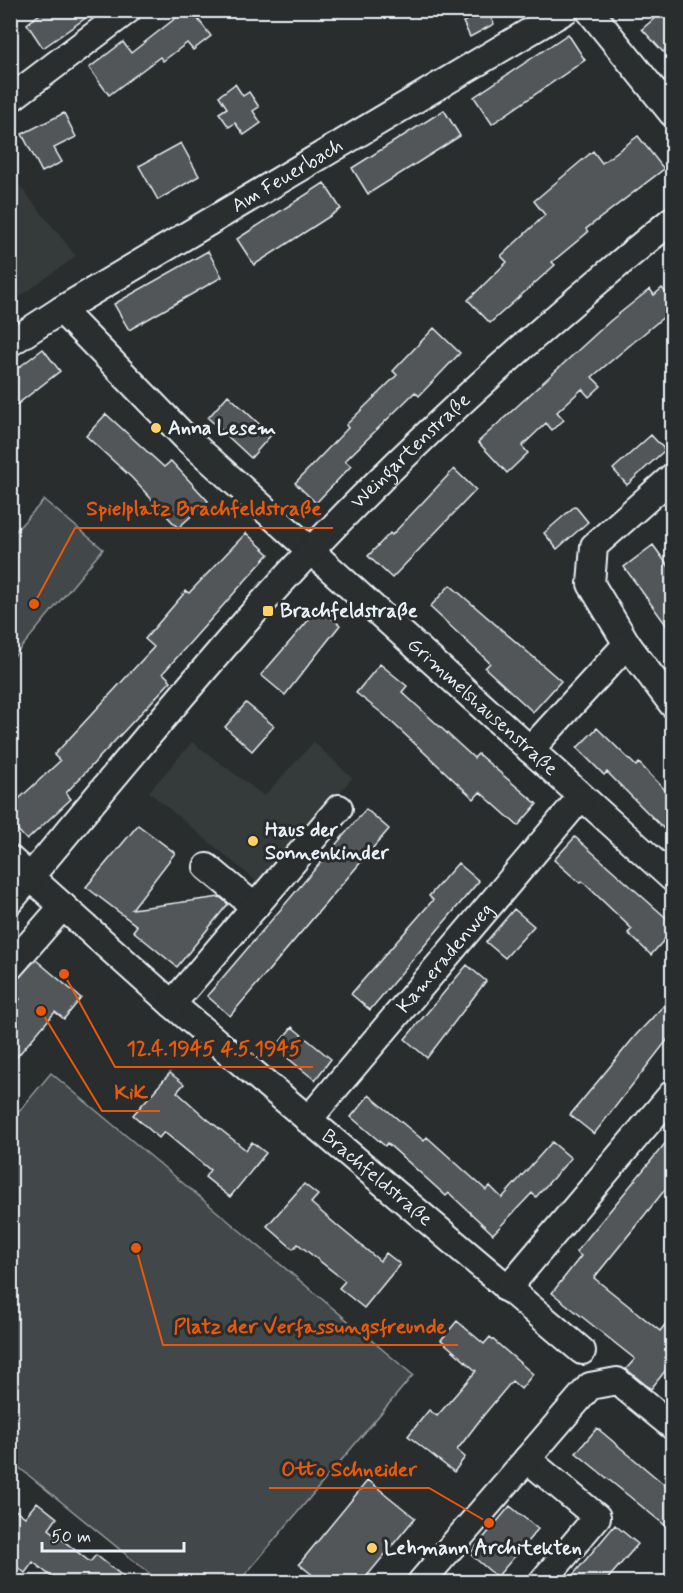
<svg xmlns="http://www.w3.org/2000/svg" width="683" height="1593" font-family="Mynerve,sans-serif">
  <style>
    .built { fill: #363a3b }
    .green { fill: #424648; stroke: #959ca0; stroke-width: 1.5 }
    .building { fill: #535759; stroke: #e8f1f8; stroke-width: 1.5 }
    .lines { fill: none; stroke-linecap: round; stroke-linejoin: round }
    .minor-casing { stroke: #e8f1f8; stroke-width: 30 }
    .minor { stroke: #2a2d2e; stroke-width: 26 }
    .poi-dot { fill: #ffd166; stroke: #2a2d2e; stroke-width: 2 }
    .labels { text-anchor: middle; dominant-baseline: central; stroke-width: 6; stroke-linejoin: round; paint-order: stroke }
    .street-label { font-size: 20px; fill: #e8f1f8; stroke: #2a2d2e }
    .poi-label { font-size: 20px; font-weight: bold; fill: #e8f1f8; stroke: #2a2d2e; text-anchor: start }
    .leader { fill: none; stroke: #e8590c; stroke-width: 2 }
    .callout-dot { fill: #e8590c; stroke: #2a2d2e; stroke-width: 2 }
    .callout-label { font-size: 21px; text-anchor: middle; font-weight: bold; fill: #e8590c; stroke: #2a2d2e; stroke-width: 6; stroke-linejoin: round; paint-order: stroke }
  </style>
  <rect width="100%" height="100%" fill="#2a2d2e"/>
  <filter id="ink" filterUnits="userSpaceOnUse"><feTurbulence type="fractalNoise" baseFrequency=".0167" numOctaves="2"/><feDisplacementMap in="SourceGraphic" scale="12" xChannelSelector="R" yChannelSelector="G"/><feConvolveMatrix kernelMatrix="1 2 1 2 8 2 1 2 1" color-interpolation-filters="sRGB"/></filter>
  <g filter="url(#ink)">
    <path class="built" d="M 11,175 L 76,256 L 11,303 L 10,303 Z
      M 192,742 L 264,796 L 314,742 L 352,778 L 261,885 L 149,792 Z"/>
    <path class="green" d="M 44,500 L 103,549 L 11,660 L 11,536 Z
      M 51,1073 L 413,1375 L 239,1582 L 160,1582 L 11,1461 L 11,1121 Z"/>
    <path class="building" d="M 45,10 L 97,10 L 43,48 L 27,24 Z
      M 186,10 L 191,10 L 211,36 L 193,50 L 187,43 L 163,61 L 160,57 L 109,95 L 89,68 L 123,42 L 131,53 Z
      M 487,10 L 494,24 L 470,37 L 463,22 Z
      M 662,12 L 672,24 L 672,44 L 663,52 L 642,29 Z
      M 568,34 L 585,60 L 492,124 L 474,97 Z
      M 235,84 L 243,96 L 249,92 L 259,107 L 253,111 L 261,123 L 244,135 L 235,123 L 229,127 L 219,113 L 227,108 L 219,96 Z
      M 444,110 L 460,136 L 368,194 L 352,168 Z
      M 64,113 L 76,137 L 54,148 L 62,162 L 42,172 L 22,134 Z
      M 638,136 L 664,169 L 586,229 L 588,232 L 552,262 L 555,265 L 490,323 L 468,300 L 507,262 L 501,256 L 545,215 L 534,201 L 593,151 L 602,163 Z
      M 181,143 L 199,176 L 158,200 L 139,166 Z
      M 324,183 L 341,209 L 254,265 L 237,239 Z
      M 208,251 L 222,277 L 129,330 L 114,304 Z
      M 662,288 L 672,300 L 672,310 L 592,377 L 601,386 L 589,397 L 582,389 L 557,412 L 564,420 L 552,430 L 546,423 L 522,446 L 528,453 L 507,473 L 478,442 L 610,321 L 650,289 L 654,295 Z
      M 434,328 L 460,353 L 419,396 L 415,392 L 345,461 L 351,466 L 316,503 L 295,483 L 348,428 L 346,425 L 397,375 L 393,371 Z
      M 43,349 L 60,371 L 10,410 L 10,374 Z
      M 228,395 L 271,435 L 251,458 L 208,418 Z
      M 106,414 L 164,467 L 171,461 L 208,501 L 178,528 L 132,478 L 86,436 Z
      M 651,435 L 665,450 L 627,485 L 613,469 Z
      M 454,469 L 476,490 L 392,578 L 368,556 L 390,533 L 392,535 Z
      M 575,506 L 588,522 L 557,549 L 544,533 Z
      M 246,533 L 269,554 L 163,673 L 171,681 L 66,793 L 71,799 L 27,840 L 10,822 L 10,807 L 60,761 L 54,755 L 154,647 L 145,639 L 186,591 L 189,593 Z
      M 653,545 L 672,571 L 672,633 L 624,567 Z
      M 450,585 L 561,681 L 533,712 L 485,668 L 490,663 L 430,607 Z
      M 319,608 L 340,625 L 285,695 L 261,675 Z
      M 380,664 L 407,686 L 402,692 L 474,758 L 478,754 L 537,804 L 518,826 L 480,792 L 474,799 L 383,714 L 356,693 Z
      M 246,703 L 274,726 L 252,751 L 225,727 Z
      M 597,728 L 636,766 L 639,763 L 672,797 L 672,837 L 607,772 L 604,775 L 577,748 Z
      M 366,809 L 389,829 L 230,1016 L 207,996 Z
      M 138,825 L 175,853 L 132,909 L 220,897 L 228,904 L 177,967 L 133,931 L 137,926 L 86,887 Z
      M 575,837 L 672,923 L 672,931 L 651,955 L 628,933 L 632,929 L 582,881 L 580,883 L 554,860 Z
      M 458,863 L 479,881 L 370,1010 L 351,994 L 433,900 L 429,896 Z
      M 514,909 L 534,926 L 505,958 L 486,942 Z
      M 36,960 L 81,998 L 64,1019 L 55,1012 L 10,1065 L 10,1010 L 20,999 L 10,991 L 10,985 Z
      M 467,965 L 486,981 L 427,1058 L 405,1039 Z
      M 672,997 L 672,1034 L 594,1134 L 570,1115 L 636,1035 Z
      M 292,1027 L 331,1059 L 315,1080 L 275,1048 Z
      M 170,1073 L 184,1084 L 177,1092 L 205,1117 L 246,1150 L 252,1142 L 266,1153 L 230,1197 L 205,1177 L 210,1170 L 164,1132 L 159,1138 L 133,1115 Z
      M 369,1095 L 424,1141 L 427,1137 L 486,1190 L 490,1186 L 502,1198 L 552,1142 L 571,1158 L 536,1197 L 532,1193 L 493,1234 L 449,1193 L 446,1196 L 387,1143 L 385,1146 L 351,1117 Z
      M 672,1135 L 672,1181 L 594,1278 L 660,1331 L 672,1316 L 672,1362 L 651,1389 L 626,1369 L 635,1359 L 552,1293 L 581,1256 L 576,1252 Z
      M 304,1184 L 318,1195 L 311,1203 L 340,1228 L 380,1261 L 386,1253 L 400,1264 L 364,1308 L 339,1288 L 345,1281 L 298,1244 L 293,1249 L 267,1226 Z
      M 457,1321 L 484,1344 L 490,1337 L 533,1374 L 521,1389 L 512,1381 L 483,1416 L 457,1450 L 465,1457 L 454,1472 L 408,1436 L 429,1410 L 437,1416 L 476,1371 L 441,1340 Z
      M 597,1428 L 672,1491 L 672,1531 L 576,1453 Z
      M 368,1480 L 415,1518 L 362,1582 L 321,1582 L 299,1564 Z
      M 37,1502 L 57,1518 L 49,1529 L 90,1562 L 96,1555 L 130,1582 L 58,1582 L 33,1562 L 25,1573 L 10,1561 L 10,1506 L 25,1517 Z
      M 510,1506 L 538,1529 L 497,1577 L 470,1554 Z
      M 615,1525 L 638,1544 L 605,1582 L 567,1582 Z"/>
    <g class="lines">
      <defs>
        <g id="minor">
          <path d="M 589,10 L 672,113"/>
          <path d="M 10,99 L 128,10"/>
          <path id="s1" d="M 61,310 L 187,439 L 672,878"/>
          <path id="s2" d="M 10,343 L 61,310 L 566,10"/>
          <path d="M 672,477 L 594,546 L 591,584 L 627,644 L 672,704"/>
          <path d="M 530,750 L 627,644"/>
          <path id="s3" d="M 10,859 L 172,1004 L 582,1351"/>
          <path d="M 207,867 L 255,907"/>
          <path id="s4" d="M 10,901 C 89,807 167,711 248,619 C 376,474 522,342 672,220"/>
          <path d="M 10,967 L 63,906"/>
          <path d="M 172,1004 L 339,808"/>
          <path id="s5" d="M 308,1120 L 581,797"/>
          <path d="M 507,1289 L 672,1094"/>
          <path d="M 527,1459 L 597,1517 L 542,1582"/>
          <path d="M 421,1582 L 590,1386 L 617,1381 L 672,1426"/>
        </g>
      </defs>
      <use href="#minor" class="minor-casing"/>
      <use href="#minor" class="minor"/>
    </g>
  </g>
  <g class="poi-dot">
    <circle cx="156" cy="428" r="6"/>
    <rect x="262" y="605" width="12" height="12" rx="3"/>
    <circle cx="253" cy="841" r="6"/>
    <circle cx="372" cy="1548" r="6"/>
  </g>
  <g class="labels">
    <g class="street-label">
      <text stroke="none"><textPath href="#s2" startOffset="324">Am Feuerbach</textPath></text>
      <text stroke="none"><textPath href="#s4" startOffset="603">Weingartenstraße</textPath></text>
      <text stroke="none"><textPath href="#s1" startOffset="579">Grimmelshausenstraße</textPath></text>
      <text stroke="none"><textPath href="#s5" startOffset="212">Kameradenweg</textPath></text>
      <text stroke="none"><textPath href="#s3" startOffset="486">Brachfeldstraße</textPath></text>
    </g>
    <g class="poi-label">
      <text x="168" y="428">Anna Lesem</text>
      <text x="280" y="611">Brachfeldstraße</text>
      <text x="265" y="830">Haus der<tspan x="265" dy="23">Sonnenkinder</tspan></text>
      <text x="384" y="1548">Lehmann Architekten</text>
    </g>
  </g>
  <path class="leader" d="M34 604L75 528H333M64 974L115 1067H313M41 1011L102 1111H160M136 1248L163 1345H458M489 1523L429 1488H269"/>
  <g class="callout-dot">
    <circle cx="34" cy="604" r="6"/>
    <circle cx="64" cy="974" r="6"/>
    <circle cx="41" cy="1011" r="6"/>
    <circle cx="136" cy="1248" r="6"/>
    <circle cx="489" cy="1523" r="6"/>
  </g>
  <g class="callout-label">
    <text x="204" y="515">Spielplatz Brachfeldstraße</text>
    <text x="214" y="1055">12.4.1945 4.5.1945</text>
    <text x="131" y="1099">KiK</text>
    <text x="310" y="1333">Platz der Verfassungsfreunde</text>
    <text x="349" y="1476">Otto Schneider</text>
  </g>
  <rect width="683" height="1593" fill="none" stroke="#2a2d2e" stroke-width="36"/>
  <rect x="18" y="18" width="647" height="1557" fill="none" stroke="#e8f1f8" stroke-width="2" filter="url(#ink)"/>
  <path d="M42 1542v9h142v-9" fill="none" stroke="#e8f1f8" stroke-width="3"/>
  <text x="51" y="1542" font-size="18" fill="#e8f1f8" stroke="#2a2d2e" stroke-width="4.5" paint-order="stroke">50 m</text>
</svg>
